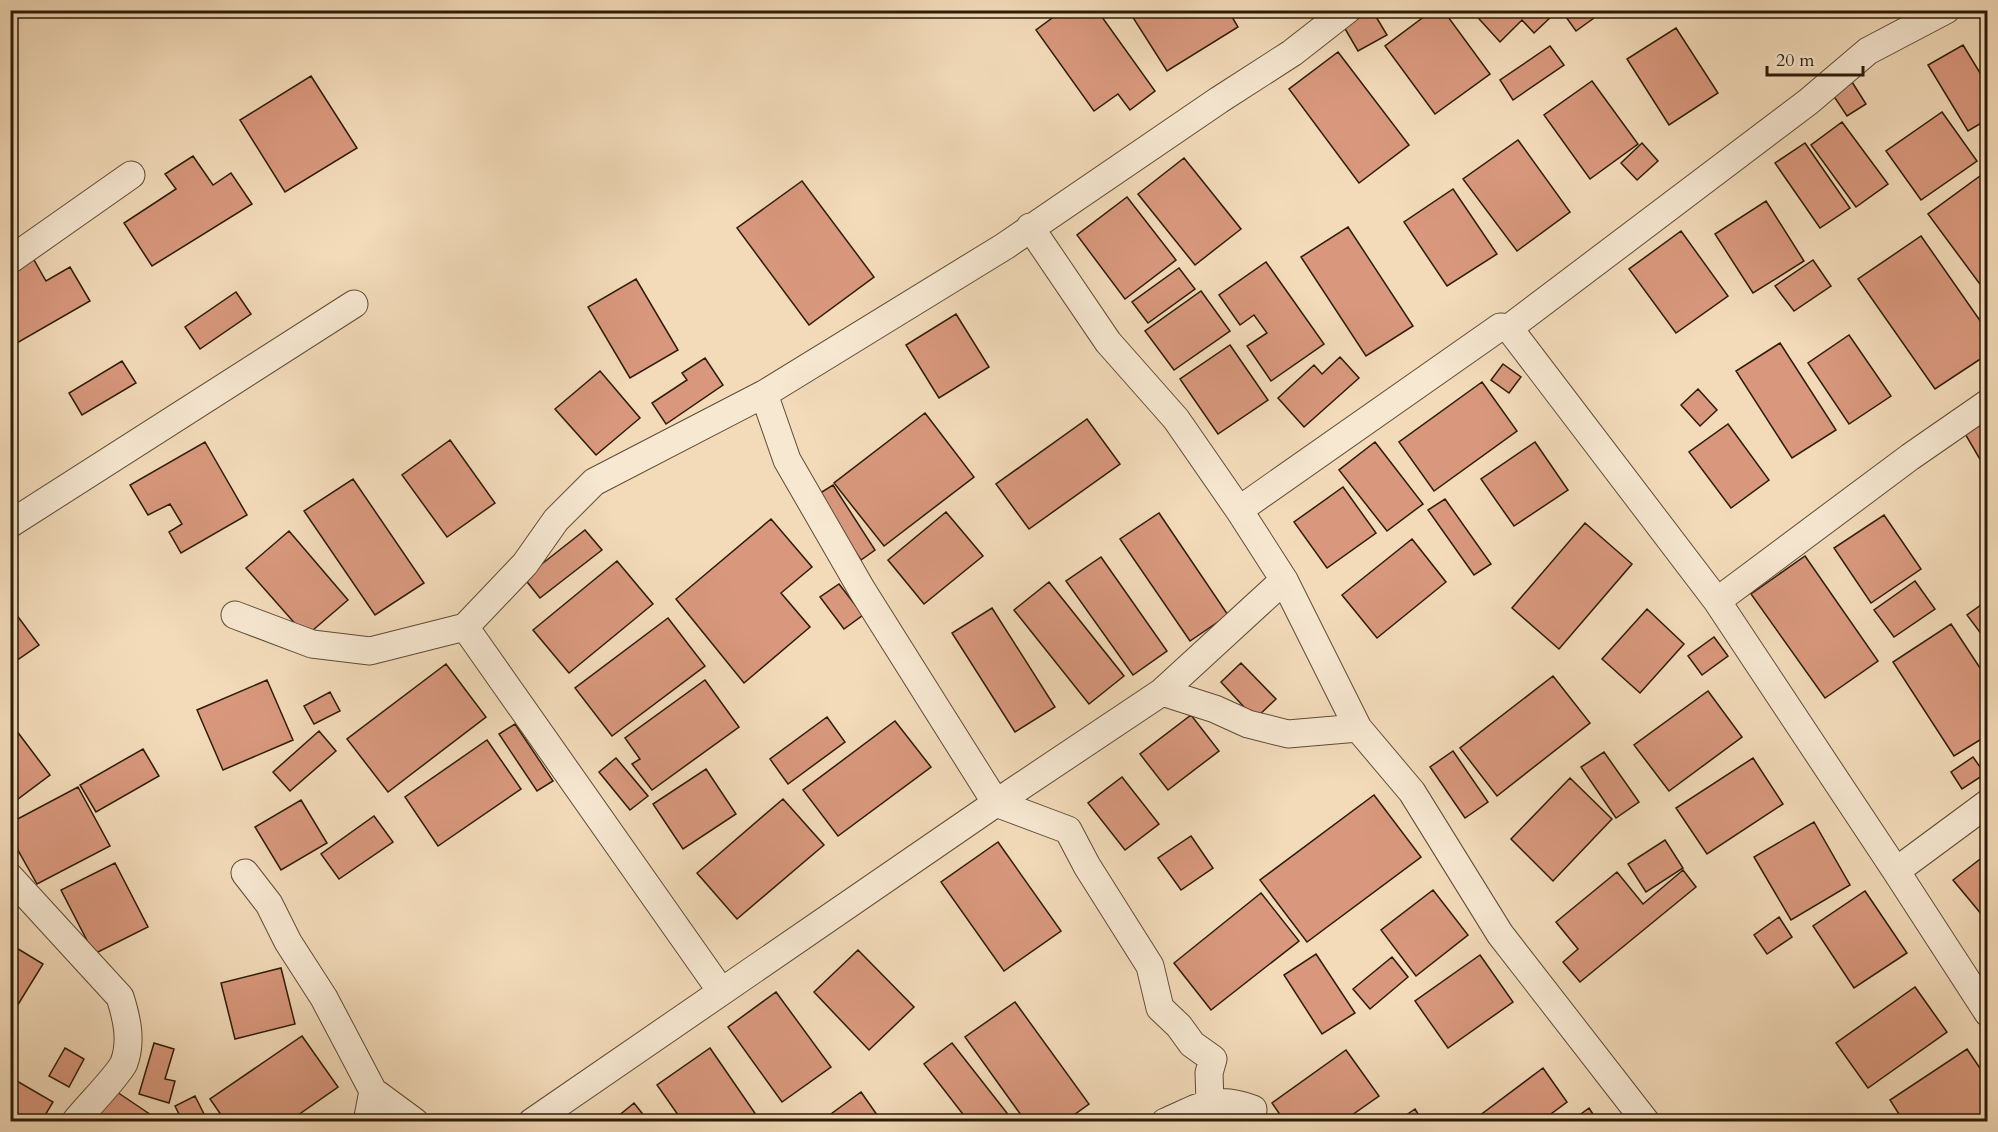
<svg xmlns="http://www.w3.org/2000/svg" width="1998" height="1132" font-family="Cardo,serif">
  <style>
    .building { fill: #d9987d; stroke: #2d1c07; stroke-width: 1.5 }
    .lines { fill: none; stroke-linecap: round; stroke-linejoin: round }
    .street-casing { stroke: #5e4c34; stroke-width: 29 }
    .street { stroke: #f7e8d2; stroke-width: 27 }
  </style>
  <rect width="100%" height="100%" fill="#f3dbba"/>
  <filter id="stains"><feTurbulence type="fractalNoise" baseFrequency=".00333" numOctaves="4"/><feColorMatrix values="0 0 0 0 .2 0 0 0 0 .09 0 0 0 0 .02 0 0 0 .5 -.17"/></filter>
  <radialGradient id="worn" r=".72"><stop offset=".6" stop-color="#630" stop-opacity="0"/><stop offset="1" stop-color="#630" stop-opacity=".3"/></radialGradient>
  <path class="building" d="M 1063,10 L 1097,10 L 1155,91 L 1130,110 L 1118,94 L 1094,111 L 1036,30 Z
    M 1140,10 L 1228,10 L 1238,27 L 1167,71 L 1132,16 Z
    M 1372,10 L 1387,35 L 1358,51 L 1344,27 Z
    M 1433,10 L 1443,10 L 1490,74 L 1435,114 L 1385,46 Z
    M 1471,10 L 1550,10 L 1554,14 L 1534,33 L 1522,20 L 1500,42 Z
    M 1561,10 L 1605,10 L 1576,31 Z
    M 1676,28 L 1718,93 L 1669,125 L 1627,59 Z
    M 1963,45 L 1988,86 L 1988,119 L 1968,131 L 1928,65 Z
    M 1550,46 L 1564,65 L 1513,100 L 1500,80 Z
    M 1338,52 L 1409,145 L 1359,183 L 1289,89 Z
    M 311,76 L 357,148 L 285,192 L 240,120 Z
    M 1592,81 L 1638,144 L 1590,179 L 1544,115 Z
    M 1852,82 L 1866,104 L 1847,116 L 1833,95 Z
    M 1942,112 L 1977,161 L 1921,200 L 1886,151 Z
    M 1842,122 L 1888,184 L 1856,207 L 1811,145 Z
    M 1518,140 L 1570,212 L 1517,251 L 1463,179 Z
    M 1642,143 L 1658,161 L 1637,180 L 1621,163 Z
    M 1805,143 L 1850,208 L 1820,228 L 1775,163 Z
    M 193,156 L 213,185 L 231,173 L 252,204 L 152,266 L 124,223 L 176,189 L 165,174 Z
    M 1184,158 L 1241,229 L 1195,265 L 1138,194 Z
    M 1980,176 L 1988,186 L 1988,295 L 1928,214 Z
    M 802,181 L 874,277 L 809,325 L 737,228 Z
    M 1453,189 L 1497,254 L 1447,286 L 1404,222 Z
    M 1127,197 L 1176,260 L 1125,299 L 1077,235 Z
    M 1766,201 L 1804,261 L 1753,293 L 1715,234 Z
    M 1348,227 L 1413,326 L 1366,356 L 1301,257 Z
    M 1681,231 L 1728,296 L 1676,333 L 1629,269 Z
    M 1921,236 L 1988,332 L 1988,354 L 1935,389 L 1858,279 Z
    M 30,253 L 46,281 L 70,267 L 90,301 L 10,347 L 10,289 L 14,287 L 10,280 L 10,264 Z
    M 1813,260 L 1831,286 L 1794,311 L 1775,286 Z
    M 1266,262 L 1324,344 L 1271,381 L 1247,346 L 1267,333 L 1254,315 L 1240,325 L 1219,295 Z
    M 1179,268 L 1195,289 L 1148,323 L 1132,302 Z
    M 636,279 L 678,350 L 630,378 L 588,307 Z
    M 1201,291 L 1230,331 L 1174,370 L 1145,331 Z
    M 236,292 L 251,314 L 200,349 L 185,327 Z
    M 956,314 L 989,367 L 939,398 L 906,345 Z
    M 1849,335 L 1891,396 L 1849,424 L 1808,363 Z
    M 1780,343 L 1836,430 L 1792,458 L 1736,371 Z
    M 1230,345 L 1268,400 L 1218,434 L 1180,379 Z
    M 1340,357 L 1359,378 L 1304,427 L 1278,398 L 1314,365 L 1322,374 Z
    M 705,358 L 723,385 L 666,424 L 652,403 L 687,380 L 682,373 Z
    M 122,361 L 136,383 L 82,415 L 69,393 Z
    M 1503,364 L 1521,377 L 1509,393 L 1491,380 Z
    M 600,371 L 640,418 L 596,455 L 555,409 Z
    M 1482,382 L 1517,431 L 1434,491 L 1399,442 Z
    M 1698,389 L 1717,410 L 1700,426 L 1681,405 Z
    M 925,413 L 974,477 L 884,546 L 834,483 Z
    M 1988,418 L 1988,473 L 1964,432 Z
    M 1087,419 L 1120,464 L 1029,529 L 996,484 Z
    M 1728,424 L 1769,480 L 1731,508 L 1689,452 Z
    M 450,440 L 495,503 L 447,537 L 402,475 Z
    M 205,442 L 247,515 L 181,553 L 169,532 L 182,524 L 170,504 L 148,515 L 130,485 Z
    M 1375,442 L 1423,504 L 1387,531 L 1339,470 Z
    M 1535,442 L 1568,490 L 1514,526 L 1481,479 Z
    M 353,479 L 424,583 L 375,615 L 304,511 Z
    M 833,485 L 875,550 L 861,560 L 817,495 Z
    M 1343,487 L 1376,533 L 1327,568 L 1294,522 Z
    M 1445,499 L 1491,564 L 1474,575 L 1428,510 Z
    M 946,512 L 983,556 L 924,604 L 888,560 Z
    M 1159,513 L 1228,615 L 1190,641 L 1120,539 Z
    M 1884,515 L 1921,569 L 1871,603 L 1834,548 Z
    M 771,519 L 812,567 L 781,593 L 810,627 L 744,683 L 676,599 Z
    M 1585,523 L 1632,564 L 1559,649 L 1512,608 Z
    M 585,530 L 602,550 L 540,598 L 524,578 Z
    M 289,531 L 348,600 L 306,636 L 246,568 Z
    M 1412,539 L 1446,582 L 1377,638 L 1342,595 Z
    M 1805,556 L 1878,661 L 1825,698 L 1751,594 Z
    M 1101,557 L 1167,651 L 1133,675 L 1066,581 Z
    M 617,561 L 653,604 L 569,673 L 533,630 Z
    M 1915,581 L 1935,609 L 1894,637 L 1874,610 Z
    M 1049,582 L 1124,676 L 1089,704 L 1014,610 Z
    M 839,584 L 863,615 L 844,629 L 820,597 Z
    M 1988,600 L 1988,643 L 1967,615 Z
    M 10,606 L 39,645 L 10,665 Z
    M 992,608 L 1055,707 L 1015,732 L 952,633 Z
    M 1647,609 L 1684,644 L 1640,693 L 1602,659 Z
    M 668,618 L 705,666 L 612,736 L 575,688 Z
    M 1951,624 L 1988,680 L 1988,735 L 1954,756 L 1893,662 Z
    M 1714,637 L 1728,656 L 1702,675 L 1688,656 Z
    M 1241,663 L 1276,699 L 1255,719 L 1221,682 Z
    M 446,664 L 486,717 L 388,792 L 347,739 Z
    M 1553,676 L 1590,723 L 1497,796 L 1460,748 Z
    M 267,680 L 293,740 L 223,770 L 197,710 Z
    M 705,680 L 739,727 L 652,790 L 632,764 L 640,759 L 625,738 Z
    M 1708,691 L 1742,737 L 1669,791 L 1634,745 Z
    M 330,692 L 340,711 L 314,724 L 304,706 Z
    M 1191,715 L 1219,751 L 1168,790 L 1140,754 Z
    M 827,717 L 845,742 L 788,784 L 770,759 Z
    M 895,721 L 931,767 L 838,836 L 803,790 Z
    M 515,724 L 553,781 L 537,791 L 499,734 Z
    M 13,726 L 50,775 L 10,805 L 10,728 Z
    M 319,731 L 336,751 L 290,791 L 273,772 Z
    M 487,740 L 521,789 L 438,846 L 405,797 Z
    M 143,749 L 159,776 L 96,812 L 80,785 Z
    M 1453,751 L 1488,802 L 1465,818 L 1430,767 Z
    M 1604,752 L 1639,802 L 1616,818 L 1581,767 Z
    M 1973,757 L 1985,774 L 1962,789 L 1951,772 Z
    M 616,758 L 648,796 L 630,810 L 599,772 Z
    M 1753,758 L 1783,804 L 1707,854 L 1676,808 Z
    M 706,769 L 736,814 L 683,849 L 653,804 Z
    M 1122,777 L 1159,824 L 1125,850 L 1088,803 Z
    M 1570,778 L 1612,819 L 1553,881 L 1511,839 Z
    M 78,787 L 110,846 L 37,884 L 10,836 L 10,823 Z
    M 1374,795 L 1421,857 L 1307,942 L 1260,880 Z
    M 783,799 L 824,845 L 737,919 L 697,873 Z
    M 301,800 L 327,843 L 281,870 L 255,827 Z
    M 374,816 L 393,842 L 339,879 L 321,854 Z
    M 1814,822 L 1850,885 L 1791,920 L 1754,857 Z
    M 1191,836 L 1213,868 L 1181,890 L 1158,858 Z
    M 1665,840 L 1683,868 L 1646,892 L 1628,864 Z
    M 998,842 L 1061,931 L 1004,971 L 941,882 Z
    M 1988,853 L 1988,921 L 1987,921 L 1953,880 Z
    M 115,863 L 148,927 L 94,954 L 61,890 Z
    M 1683,870 L 1696,887 L 1580,982 L 1563,962 L 1578,949 L 1556,922 L 1617,872 L 1643,904 Z
    M 1433,890 L 1468,935 L 1416,976 L 1381,930 Z
    M 1865,891 L 1907,953 L 1854,988 L 1813,926 Z
    M 1261,893 L 1299,941 L 1211,1010 L 1174,963 Z
    M 1779,917 L 1792,937 L 1767,954 L 1754,935 Z
    M 10,944 L 43,964 L 14,1011 L 10,1009 Z
    M 858,950 L 914,1007 L 869,1050 L 814,992 Z
    M 1316,954 L 1355,1013 L 1322,1034 L 1284,975 Z
    M 1480,955 L 1513,1002 L 1448,1048 L 1415,1001 Z
    M 1392,957 L 1408,977 L 1370,1009 L 1353,989 Z
    M 281,968 L 295,1024 L 235,1039 L 221,983 Z
    M 1915,987 L 1947,1032 L 1868,1088 L 1836,1043 Z
    M 776,992 L 831,1067 L 782,1102 L 728,1027 Z
    M 1015,1002 L 1089,1104 L 1064,1122 L 1026,1122 L 965,1037 Z
    M 302,1036 L 338,1087 L 288,1122 L 226,1122 L 210,1099 Z
    M 154,1043 L 174,1049 L 165,1079 L 175,1081 L 169,1103 L 139,1094 Z
    M 952,1043 L 1014,1122 L 969,1122 L 924,1064 Z
    M 65,1048 L 84,1059 L 69,1087 L 49,1076 Z
    M 710,1048 L 761,1122 L 683,1122 L 657,1085 Z
    M 1967,1049 L 1988,1080 L 1988,1110 L 1970,1122 L 1904,1122 L 1890,1100 Z
    M 1346,1050 L 1379,1096 L 1342,1122 L 1285,1122 L 1272,1103 Z
    M 1543,1068 L 1567,1102 L 1540,1122 L 1471,1122 Z
    M 10,1077 L 53,1102 L 41,1122 L 10,1122 Z
    M 111,1088 L 160,1121 L 88,1122 Z
    M 861,1092 L 882,1122 L 820,1122 Z
    M 195,1096 L 207,1120 L 183,1122 L 175,1106 Z
    M 634,1103 L 649,1122 L 611,1122 Z
    M 1589,1108 L 1598,1122 L 1570,1122 Z
    M 1415,1109 L 1423,1122 L 1396,1122 Z"/>
  <g class="lines">
    <defs>
      <path id="street" d="M 1030,227 L 1108,342 L 1176,419 L 1239,510 L 1284,580 L 1358,728 L 1412,792 L 1500,934 L 1646,1122
        M 10,260 L 131,175
        M 1509,328 L 1717,601 L 1896,871 L 1988,1013
        M 764,394 L 787,460 L 862,590 L 996,803 L 1068,830 L 1087,866 L 1150,966 L 1160,1008 L 1179,1026 L 1192,1044 L 1213,1059 L 1209,1073 L 1210,1102
        M 1239,510 L 1500,327 L 1509,328 L 1808,102 L 1868,51 L 1946,10
        M 10,524 L 354,304
        M 1717,601 L 1910,457 L 1988,403
        M 235,615 L 312,644 L 370,651 L 465,627 L 525,564 L 556,520 L 594,482 L 764,394 L 1005,246 L 1219,100 L 1292,53 L 1347,10
        M 465,627 L 721,991
        M 1162,692 L 1215,709 L 1248,724 L 1288,734 L 1358,728
        M 1896,871 L 1988,803
        M 245,873 L 269,904 L 288,942 L 324,998 L 373,1091 L 415,1122
        M 10,877 L 120,997 C 127,1019 132,1041 124,1063 C 118,1076 85,1109 75,1122
        M 367,1122 L 373,1091
        M 532,1122 L 996,803 L 1162,692 L 1284,580
        M 1165,1122 C 1200,1107 1215,1094 1253,1109 L 1252,1122"/>
    </defs>
    <use href="#street" class="street-casing"/>
    <use href="#street" class="street"/>
  </g>
  <rect width="1998" height="1132" fill="none" stroke="#f3dbba" stroke-width="36"/>
  <rect x="12" y="12" width="1974" height="1108" fill="none" stroke="#2d1c07" stroke-width="3"/>
  <rect x="18" y="18" width="1962" height="1096" fill="none" stroke="#2d1c07" stroke-width="1.5"/>
  <path d="M1767 66v9h96v-9" fill="none" stroke="#2d1c07" stroke-width="3"/>
  <text x="1776" y="66" font-size="18" fill="#2d1c07" stroke="#f7e8d2" stroke-width="4.5" paint-order="stroke">20 m</text>
  <rect width="100%" height="100%" filter="url(#stains)"/>
  <rect width="100%" height="100%" fill="url(#worn)"/>
</svg>
